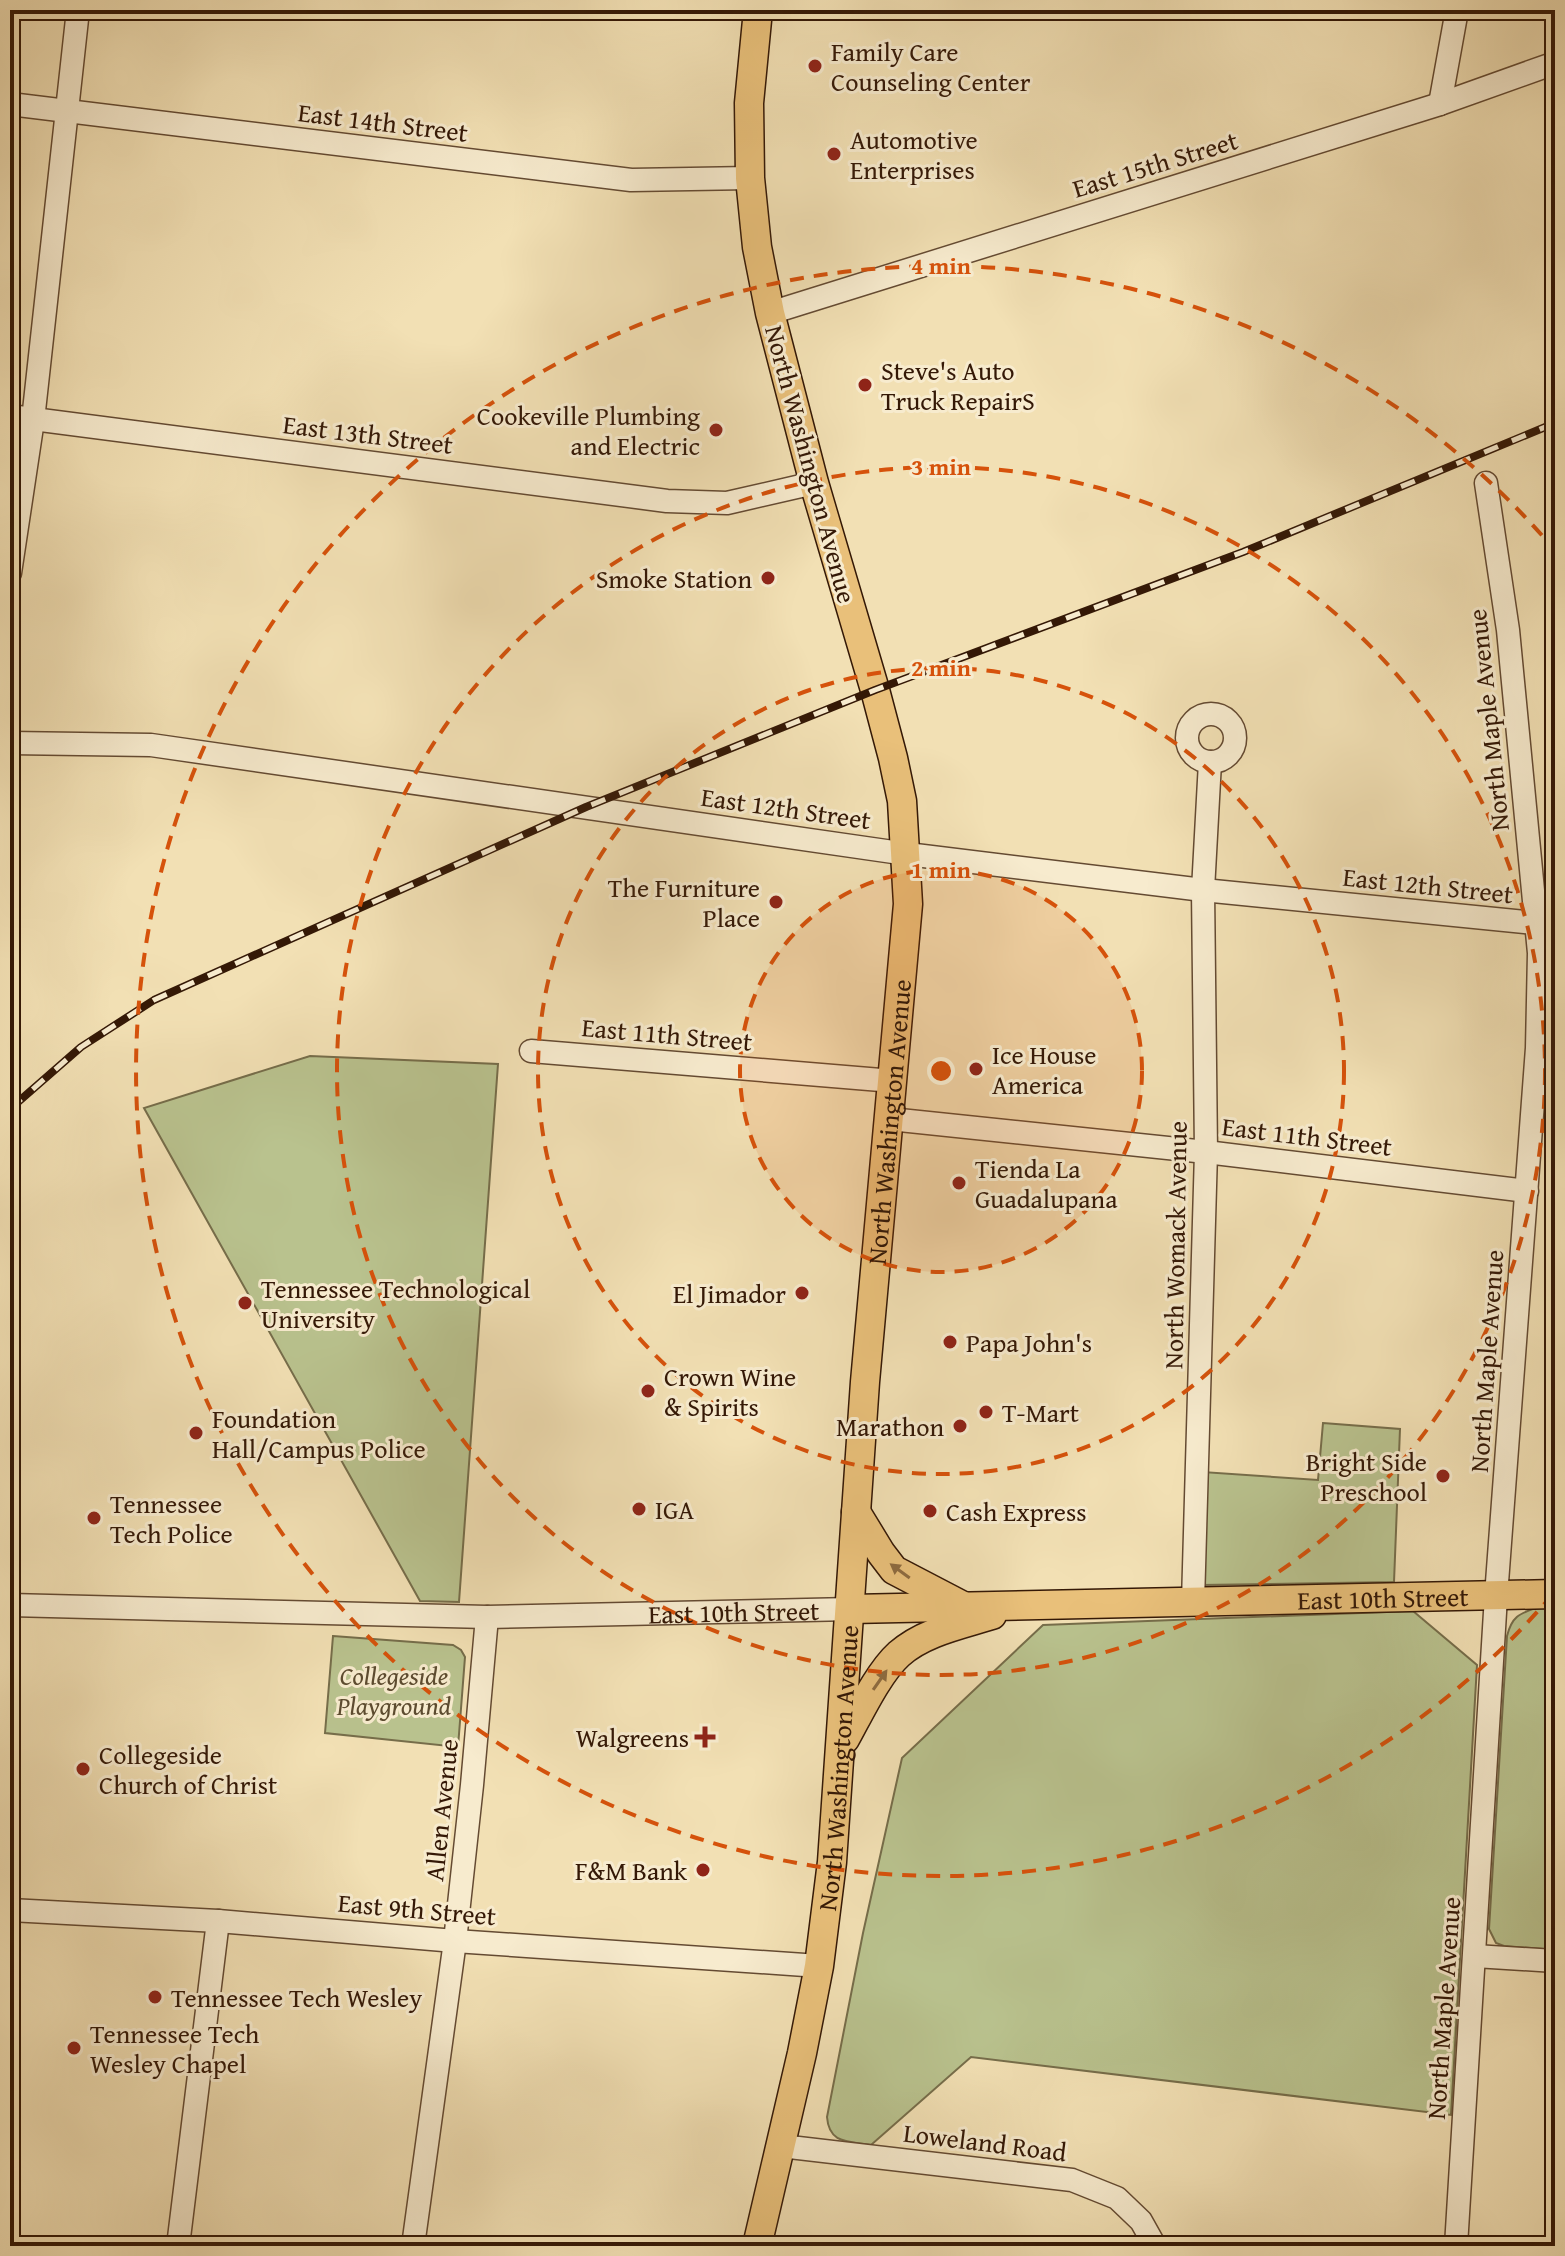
<svg xmlns="http://www.w3.org/2000/svg" width="1565" height="2256" font-family="'Gentium Book Plus',serif">
  <style>
    .green { fill: #b9c28e; stroke: #766d4a; stroke-width: 2 }
    .lines { fill: none; stroke-linecap: round; stroke-linejoin: round }
    .minor-casing { stroke: #644a32; stroke-width: 25 }
    .major-casing { stroke: #341806; stroke-width: 31 }
    .minor { stroke: #f7ebce; stroke-width: 22 }
    .major { stroke: #e9c07a; stroke-width: 28 }
    .rail-casing { stroke: #341806; stroke-width: 8 }
    .rail { stroke: #f7ebce; stroke-width: 5; stroke-dasharray: 15; stroke-linecap: butt }
    .oneway { fill: #8e6c40 }
    .ring { fill: none; stroke: #d6520b; stroke-width: 4; stroke-dasharray: 14 10 }
    .poi-dot { fill: #8f2418; stroke: #f7ebce; stroke-width: 3 }
    .labels { text-anchor: middle; dominant-baseline: central; stroke-width: 6; stroke-linejoin: round; paint-order: stroke }
    .poi-label { font-size: 26px; fill: #341806; stroke: #f7ebce; text-anchor: start }
    .street-label { font-size: 26px; fill: #341806; stroke: #f7ebce }
    .park-label { font-size: 26px; font-style: italic; fill: #5c4b2f; stroke: #f7ebce }
    .centre { fill: #d6520b; stroke: #f7ebce; stroke-width: 4 }
    .ring-label { font-size: 24px; text-anchor: middle; font-weight: bold; fill: #d6520b; stroke: #f7ebce; stroke-width: 6; stroke-linejoin: round; paint-order: stroke }
  </style>
  <rect width="100%" height="100%" fill="#f2e0b4"/>
  <filter id="stains"><feTurbulence type="fractalNoise" baseFrequency=".0025" numOctaves="4"/><feColorMatrix values="0 0 0 0 .2 0 0 0 0 .09 0 0 0 0 .02 0 0 0 .5 -.17"/></filter>
  <radialGradient id="worn" r=".72"><stop offset=".6" stop-color="#630" stop-opacity="0"/><stop offset="1" stop-color="#630" stop-opacity=".3"/></radialGradient>
  <path class="green" d="M 310,1056 L 498,1064 L 459,1602 L 420,1601 L 144,1108 Z
    M 1323,1423 L 1400,1429 L 1394,1582 L 1200,1585 L 1203,1472 L 1318,1480 Z
    M 1538,1607 L 1555,1607 L 1555,1950 L 1504,1946 L 1496,1943 L 1489,1929 L 1507,1636 C 1512,1616 1519,1614 1538,1607 Z
    M 1413,1611 L 1477,1665 L 1451,2115 L 971,2057 L 871,2145 C 848,2141 829,2144 827,2117 L 863,1933 L 902,1758 L 1043,1625 Z
    M 333,1636 L 453,1645 L 461,1650 L 465,1657 L 458,1747 L 325,1733 Z"/>
  <g class="lines">
    <defs>
      <g id="minor">
        <path d="M 10,104 L 631,180 L 750,178"/>
        <path d="M 1440,104 L 1457,10"/>
        <path d="M 770,313 L 1440,104 L 1555,63"/>
        <path d="M 10,416 L 667,501 L 727,503 L 814,483"/>
        <path d="M 10,573 L 33,420 L 78,10"/>
        <circle cx="1211" cy="738" r="24"/>
        <path d="M 10,743 L 151,745 L 907,854 L 1203,890 L 1555,925"/>
        <path d="M 531,1051 L 893,1081"/>
        <path d="M 890,1119 L 1206,1152 L 1527,1191"/>
        <path d="M 1193,1602 L 1206,1152 L 1203,890 L 1210,762"/>
        <path id="s1" d="M 10,1605 L 487,1617 L 851,1609"/>
        <path d="M 10,1910 L 218,1921 L 455,1941 L 819,1966"/>
        <path d="M 1475,1956 L 1555,1961"/>
        <path d="M 781,2146 L 1072,2180 L 1117,2198 L 1141,2221 L 1155,2246"/>
        <path d="M 178,2246 L 218,1921"/>
        <path d="M 413,2246 L 455,1941 L 472,1785 L 487,1617"/>
        <path d="M 1456,2246 L 1496,1596 L 1537,1048 L 1539,953 L 1508,630 L 1486,483"/>
      </g>
      <g id="major">
        <path d="M 856,1512 L 881,1553 L 894,1570 L 963,1606"/>
        <path id="s2" d="M 851,1609 L 1555,1594"/>
        <path d="M 845,1739 C 859,1714 878,1673 899,1654 C 924,1632 960,1625 992,1615"/>
        <path id="s3" d="M 757,2246 L 802,2053 L 819,1966 L 832,1862 L 865,1382 L 908,904 L 902,801 L 893,758 L 875,690 L 814,483 L 770,313 L 757,247 L 750,178 L 749,103 L 758,10"/>
      </g>
    </defs>
    <use href="#minor" class="minor-casing"/>
    <use href="#major" class="major-casing"/>
    <use href="#minor" class="minor"/>
    <use href="#major" class="major"/>
    <defs>
      <path id="rail" d="M 10,1109 L 81,1047 L 154,1000 L 586,807 L 875,690 L 1243,552 L 1555,423"/>
    </defs>
    <use href="#rail" class="rail-casing"/>
    <use href="#rail" class="rail"/>
  </g>
  <defs><path id="oneway-solid" d="M-6-.8H1V-3.2L6.5 0L1 3.2V.8H-6Z" transform="scale(2)"/></defs>
  <g class="oneway">
    <use href="#oneway-solid" transform="translate(900 1571) rotate(-144)"/>
    <use href="#oneway-solid" transform="translate(880 1680) rotate(-55)"/>
  </g>
  <circle cx="941" cy="1071" r="201" fill="#d6520b" fill-opacity=".12"/>
  <g class="ring">
    <circle cx="941" cy="1071" r="201"/>
    <circle cx="941" cy="1071" r="403"/>
    <circle cx="941" cy="1071" r="604"/>
    <path d="M1553 1594A805 805 0 1 1 1553 548"/>
  </g>
  <g class="poi-dot">
    <circle cx="815" cy="66" r="8"/>
    <circle cx="834" cy="154" r="8"/>
    <circle cx="865" cy="385" r="8"/>
    <circle cx="716" cy="430" r="8"/>
    <circle cx="768" cy="578" r="8"/>
    <circle cx="776" cy="902" r="8"/>
    <circle cx="976" cy="1069" r="8"/>
    <circle cx="959" cy="1183" r="8"/>
    <circle cx="802" cy="1293" r="8"/>
    <circle cx="245" cy="1303" r="8"/>
    <circle cx="950" cy="1342" r="8"/>
    <circle cx="648" cy="1391" r="8"/>
    <circle cx="986" cy="1412" r="8"/>
    <circle cx="960" cy="1426" r="8"/>
    <circle cx="196" cy="1433" r="8"/>
    <circle cx="1443" cy="1476" r="8"/>
    <circle cx="639" cy="1509" r="8"/>
    <circle cx="930" cy="1511" r="8"/>
    <circle cx="94" cy="1518" r="8"/>
    <path d="M701 1725h8v8h8v8h-8v8h-8v-8h-8v-8h8z"/>
    <circle cx="83" cy="1769" r="8"/>
    <circle cx="703" cy="1870" r="8"/>
    <circle cx="155" cy="1997" r="8"/>
    <circle cx="74" cy="2048" r="8"/>
  </g>
  <g class="labels">
    <g class="poi-label">
      <text x="831" y="51">Family Care<tspan x="831" dy="30">Counseling Center</tspan></text>
      <text x="850" y="139">Automotive<tspan x="850" dy="30">Enterprises</tspan></text>
      <text x="881" y="370">Steve's Auto<tspan x="881" dy="30">Truck RepairS</tspan></text>
      <text x="700" y="415" text-anchor="end">Cookeville Plumbing<tspan x="700" dy="30">and Electric</tspan></text>
      <text x="752" y="578" text-anchor="end">Smoke Station</text>
      <text x="760" y="887" text-anchor="end">The Furniture<tspan x="760" dy="30">Place</tspan></text>
      <text x="992" y="1054">Ice House<tspan x="992" dy="30">America</tspan></text>
      <text x="975" y="1168">Tienda La<tspan x="975" dy="30">Guadalupana</tspan></text>
      <text x="261" y="1288">Tennessee Technological<tspan x="261" dy="30">University</tspan></text>
      <text x="786" y="1293" text-anchor="end">El Jimador</text>
      <text x="966" y="1342">Papa John's</text>
      <text x="664" y="1376">Crown Wine<tspan x="664" dy="30">&amp; Spirits</tspan></text>
      <text x="1002" y="1412">T-Mart</text>
      <text x="212" y="1418">Foundation<tspan x="212" dy="30">Hall/Campus Police</tspan></text>
      <text x="944" y="1426" text-anchor="end">Marathon</text>
      <text x="1427" y="1461" text-anchor="end">Bright Side<tspan x="1427" dy="30">Preschool</tspan></text>
      <text x="110" y="1503">Tennessee<tspan x="110" dy="30">Tech Police</tspan></text>
      <text x="655" y="1509">IGA</text>
      <text x="946" y="1511">Cash Express</text>
      <text x="689" y="1737" text-anchor="end">Walgreens</text>
      <text x="99" y="1754">Collegeside<tspan x="99" dy="30">Church of Christ</tspan></text>
      <text x="687" y="1870" text-anchor="end">F&amp;M Bank</text>
      <text x="171" y="1997">Tennessee Tech Wesley</text>
      <text x="90" y="2033">Tennessee Tech<tspan x="90" dy="30">Wesley Chapel</tspan></text>
    </g>
    <g class="street-label">
      <text transform="translate(383 122) rotate(7)">East 14th Street</text>
      <text transform="translate(1155 164) rotate(-17)">East 15th Street</text>
      <text transform="translate(368 434) rotate(7)">East 13th Street</text>
      <text transform="translate(811 464) rotate(75)">North Washington Avenue</text>
      <text transform="translate(1488 720) rotate(-96)">North Maple Avenue</text>
      <text transform="translate(786 808) rotate(8)">East 12th Street</text>
      <text transform="translate(1428 885) rotate(6)">East 12th Street</text>
      <text transform="translate(667 1034) rotate(5)">East 11th Street</text>
      <text stroke="none"><textPath href="#s3" startOffset="1134">North Washington Avenue</textPath></text>
      <text transform="translate(1307 1136) rotate(7)">East 11th Street</text>
      <text transform="translate(1175 1245) rotate(-89)">North Womack Avenue</text>
      <text transform="translate(1486 1361) rotate(-86)">North Maple Avenue</text>
      <text stroke="none"><textPath href="#s2" startOffset="532">East 10th Street</textPath></text>
      <text stroke="none"><textPath href="#s1" startOffset="724">East 10th Street</textPath></text>
      <text stroke="none"><textPath href="#s3" startOffset="486">North Washington Avenue</textPath></text>
      <text transform="translate(441 1810) rotate(-84)">Allen Avenue</text>
      <text transform="translate(417 1909) rotate(5)">East 9th Street</text>
      <text transform="translate(1443 2008) rotate(-86)">North Maple Avenue</text>
      <text transform="translate(985 2142) rotate(7)">Loweland Road</text>
    </g>
    <g class="park-label">
      <text x="394" y="1675">Collegeside<tspan x="394" dy="30">Playground</tspan></text>
    </g>
  </g>
  <circle cx="941" cy="1071" r="12" class="centre"/>
  <g class="ring-label">
    <text x="941" y="274">4 min</text>
    <text x="941" y="475">3 min</text>
    <text x="941" y="676">2 min</text>
    <text x="941" y="878">1 min</text>
  </g>
  <rect width="1565" height="2256" fill="none" stroke="#f2e0b4" stroke-width="40"/>
  <rect x="12" y="12" width="1541" height="2232" fill="none" stroke="#341806" stroke-width="4"/>
  <rect x="20" y="20" width="1525" height="2216" fill="none" stroke="#341806" stroke-width="2"/>
  <rect width="100%" height="100%" filter="url(#stains)"/>
  <rect width="100%" height="100%" fill="url(#worn)"/>
</svg>
